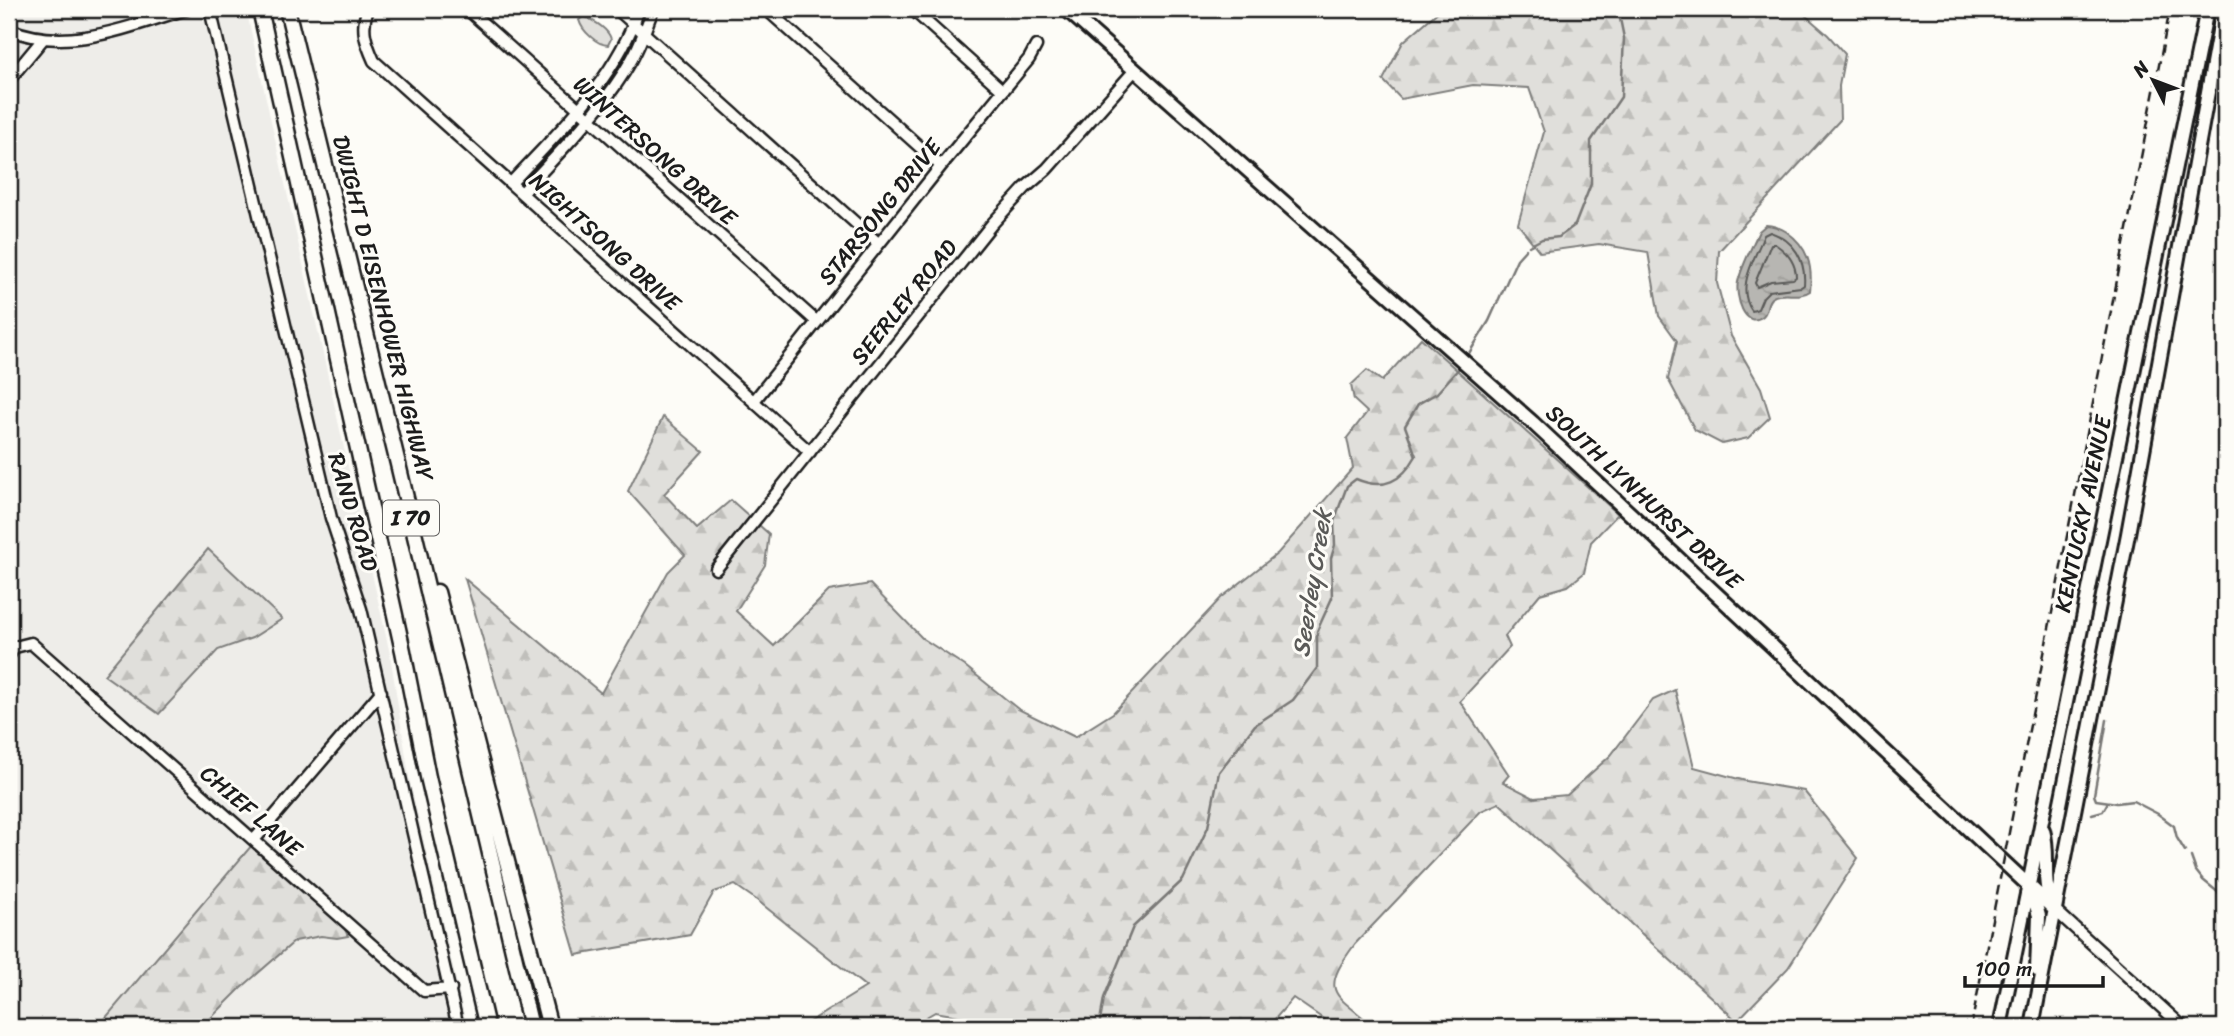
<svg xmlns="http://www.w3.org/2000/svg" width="2234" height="1036" font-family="Sriracha,sans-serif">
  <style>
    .built { fill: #eeede9 }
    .grass { fill: url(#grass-tufts); stroke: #7e7e7c; stroke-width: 2 }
    .forest { fill: url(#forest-firs); stroke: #7e7e7c; stroke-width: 2 }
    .water { fill: url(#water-ripples); stroke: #797876; stroke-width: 2 }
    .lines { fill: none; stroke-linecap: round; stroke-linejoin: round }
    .shore { stroke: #5a5a58; stroke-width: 2 }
    .stream { stroke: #797876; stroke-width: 2.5 }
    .minor-casing { stroke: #1c1c1c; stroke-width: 15 }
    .major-casing { stroke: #1c1c1c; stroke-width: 18 }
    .highway-casing { stroke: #1c1c1c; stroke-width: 19 }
    .minor { stroke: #fdfcf7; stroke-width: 10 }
    .major { stroke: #fdfcf7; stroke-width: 12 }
    .highway { stroke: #fdfcf7; stroke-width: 14 }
    .rail { stroke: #1c1c1c; stroke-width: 2.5; stroke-dasharray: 10 5; stroke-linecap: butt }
    .labels { text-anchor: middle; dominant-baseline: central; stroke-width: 6; stroke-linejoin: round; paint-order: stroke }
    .shield { fill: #fdfcf7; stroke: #605f5e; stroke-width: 2 }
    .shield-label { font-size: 21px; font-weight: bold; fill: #1c1c1c }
    .street-label { font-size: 23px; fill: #1c1c1c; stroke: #fdfcf7 }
    .water-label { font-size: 24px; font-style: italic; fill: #5a5a58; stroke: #fdfcf7 }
  </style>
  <defs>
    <pattern id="grass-tufts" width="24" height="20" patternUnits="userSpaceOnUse" patternTransform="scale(1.75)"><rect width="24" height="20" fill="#e0dfdb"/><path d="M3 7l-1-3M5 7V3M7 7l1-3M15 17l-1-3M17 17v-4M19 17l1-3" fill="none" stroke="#c0bfbb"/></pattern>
    <pattern id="forest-firs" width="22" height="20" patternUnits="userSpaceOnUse" patternTransform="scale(1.75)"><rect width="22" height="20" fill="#e0dfdb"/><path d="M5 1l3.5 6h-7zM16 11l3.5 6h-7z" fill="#c0bfbb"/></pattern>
    <pattern id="water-ripples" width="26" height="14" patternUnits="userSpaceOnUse" patternTransform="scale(1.75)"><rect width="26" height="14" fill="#b7b6b2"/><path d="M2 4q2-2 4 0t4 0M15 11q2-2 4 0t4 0" fill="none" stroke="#9d9c98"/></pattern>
  </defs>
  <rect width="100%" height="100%" fill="#fdfcf7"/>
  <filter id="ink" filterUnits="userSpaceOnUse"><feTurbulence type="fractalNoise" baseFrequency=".0143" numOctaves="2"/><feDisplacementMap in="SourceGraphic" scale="14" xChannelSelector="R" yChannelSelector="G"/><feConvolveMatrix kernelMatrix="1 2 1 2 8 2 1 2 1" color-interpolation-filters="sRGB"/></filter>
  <g filter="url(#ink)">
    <path class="built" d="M 9,9 L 246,9 L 390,654 L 410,782 L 467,1027 L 9,1027 Z"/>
    <path class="grass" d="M 584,16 C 593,21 608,28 611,39 L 608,45 C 597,45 582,31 579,20 Z"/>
    <path class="forest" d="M 1441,9 L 1798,9 L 1828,35 L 1845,54 L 1839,86 L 1840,120 L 1719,251 L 1717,283 L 1731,336 L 1761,388 L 1770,417 L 1748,438 L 1722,444 L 1695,430 L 1668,379 L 1677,341 L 1659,316 L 1648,252 L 1599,244 L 1540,252 L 1518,224 L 1544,132 L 1529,88 L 1473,85 L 1401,99 L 1383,80 L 1403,42 Z
      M 1421,338 L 1618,514 L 1591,542 L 1584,573 L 1568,586 L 1540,594 L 1505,636 L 1510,647 L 1460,701 L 1509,775 L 1503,782 L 1534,798 L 1567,795 L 1611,755 L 1653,700 L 1675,690 L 1694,767 L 1746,781 L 1804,791 L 1858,858 L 1788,968 L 1737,1021 L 1499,803 L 1481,811 L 1355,944 C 1317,995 1336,993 1374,1027 L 1335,1027 L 1293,998 L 1268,1027 L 971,1027 L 964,1017 L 935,1012 L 909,1027 L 801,1027 L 866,987 L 758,901 L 735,885 L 714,892 L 690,935 L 576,955 L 465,579 L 601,693 L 668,572 L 685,555 L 628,491 L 663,417 L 703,451 L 664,494 L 697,529 L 731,500 L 769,534 L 765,565 L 736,611 L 774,646 L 829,591 L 870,584 L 922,638 L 965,666 L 1018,709 L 1075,737 L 1113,713 L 1221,598 L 1278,553 L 1353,468 L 1347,438 L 1367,412 L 1354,400 L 1351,385 L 1367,370 L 1382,381 Z
      M 208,549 L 282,619 L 252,638 L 218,650 L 159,714 L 104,675 Z
      M 252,845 L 266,853 L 343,925 L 348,936 L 337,938 L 321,936 L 295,941 L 241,988 L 202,1027 L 98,1027 Z"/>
    <path class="water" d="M 1766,225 C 1774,225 1780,228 1787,232 C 1808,247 1813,266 1810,291 C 1799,299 1784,291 1773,297 C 1765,301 1769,311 1763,316 C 1744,331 1735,295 1738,282 C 1742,265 1752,247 1759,231 Z"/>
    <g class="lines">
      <path class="shore" d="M 1770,232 C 1794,240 1806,260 1804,285 L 1801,287 L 1769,291 L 1763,297 L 1758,309 L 1752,311 C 1735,287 1755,259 1764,235 Z
        M 1771,244 L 1775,244 C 1787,252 1796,262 1796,277 L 1793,279 L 1771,281 L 1757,287 L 1755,283 Z"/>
      <path class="stream" d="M 339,9 L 340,10
        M 1529,246 L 1542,239 L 1559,237 L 1575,225 L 1591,184 L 1591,141 L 1621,97 L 1624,38 L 1618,9
        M 1466,358 L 1489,321 L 1517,259 L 1526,249
        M 2107,720 L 2094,795 L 2096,800 L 2117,803 L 2133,801 L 2158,814 L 2174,826 L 2177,838 L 2185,851
        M 2092,814 L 2103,811 L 2108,802
        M 2191,857 L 2196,871 L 2203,880 L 2225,898
        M 1099,1027 L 1104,998 L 1133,927 L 1183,880 L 1208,827 L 1219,772 L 1255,725 L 1293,700 L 1317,668 L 1317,631 L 1332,598 L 1331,558 L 1335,545 L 1334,521 L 1347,486 L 1356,479 C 1384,491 1402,481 1416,456 L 1405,426 L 1418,404 L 1437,393 L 1461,366"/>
      <defs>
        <path id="minor" d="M 210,9 L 331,518 L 361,609 L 458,1027
          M 368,9 C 360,28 366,43 374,61 L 810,452
          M 467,9 L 817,322
          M 617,9 L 879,244
          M 766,9 L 941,166
          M 912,9 L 1003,91
          M 9,29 C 68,54 129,26 187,9
          M 9,80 L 43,39
          M 511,183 C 560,130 616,79 639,9
          M 522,193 C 560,151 604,109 632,59 C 641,43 647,25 653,9
          M 754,401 L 941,166 L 1029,59 L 1036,46
          M 716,569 L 992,224 L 1025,188 L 1047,169 L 1135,70
          M 9,655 L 15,647 L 31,643 L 424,991 L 451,989
          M 254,840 L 381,692
          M 2055,910 L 2183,1027"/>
        <path id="major" d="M 1066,9 L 1533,423 L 2055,910
          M 2043,830 C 2050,855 2041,880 2052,905
          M 2032,891 L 2039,916 L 2037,970
          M 2000,1027 L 2207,9
          M 2032,1027 L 2128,534 L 2223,9"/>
        <path id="highway" d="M 260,9 L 403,651 L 428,777 L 487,1027
          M 287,9 L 398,464 L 531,1027
          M 437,592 L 550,1027"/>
      </defs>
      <use href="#minor" class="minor-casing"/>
      <use href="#major" class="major-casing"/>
      <use href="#highway" class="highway-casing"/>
      <use href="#minor" class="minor"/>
      <use href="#major" class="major"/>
      <use href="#highway" class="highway"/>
      <path class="rail" d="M 1971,1027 L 2170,9"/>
    </g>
  </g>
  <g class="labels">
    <rect class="shield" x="383" y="500.5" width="56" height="35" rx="5"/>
    <g class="shield-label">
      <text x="411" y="518">I 70</text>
    </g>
    <g class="street-label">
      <text transform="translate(655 151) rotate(42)">WINTERSONG DRIVE</text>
      <text transform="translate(880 212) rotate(-51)">STARSONG DRIVE</text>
      <text transform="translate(605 242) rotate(42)">NIGHTSONG DRIVE</text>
      <text transform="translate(904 302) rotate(-51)">SEERLEY ROAD</text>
      <text transform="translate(383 308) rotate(76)">DWIGHT D EISENHOWER HIGHWAY</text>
      <text transform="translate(1644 497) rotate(43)">SOUTH LYNHURST DRIVE</text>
      <text transform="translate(353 512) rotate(73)">RAND ROAD</text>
      <text transform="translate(2083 514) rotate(-78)">KENTUCKY AVENUE</text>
      <text transform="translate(251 811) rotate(41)">CHIEF LANE</text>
    </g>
    <g class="water-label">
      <text transform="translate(1312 583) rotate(-81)">Seerley Creek</text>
    </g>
  </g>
  <rect width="2234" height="1036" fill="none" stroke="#fdfcf7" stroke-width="35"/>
  <rect x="18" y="18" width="2199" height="1001" fill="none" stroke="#1c1c1c" stroke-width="2.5" filter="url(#ink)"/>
  <g transform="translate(2153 80) rotate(312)" stroke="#fdfcf7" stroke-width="5" paint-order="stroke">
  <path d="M0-5L12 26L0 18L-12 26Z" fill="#1c1c1c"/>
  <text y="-10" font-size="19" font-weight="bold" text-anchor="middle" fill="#1c1c1c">N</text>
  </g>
  <path d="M1965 976v10h138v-10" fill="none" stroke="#1c1c1c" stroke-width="3.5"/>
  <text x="1975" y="976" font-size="21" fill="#1c1c1c" stroke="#fdfcf7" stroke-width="5" paint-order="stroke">100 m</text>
</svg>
